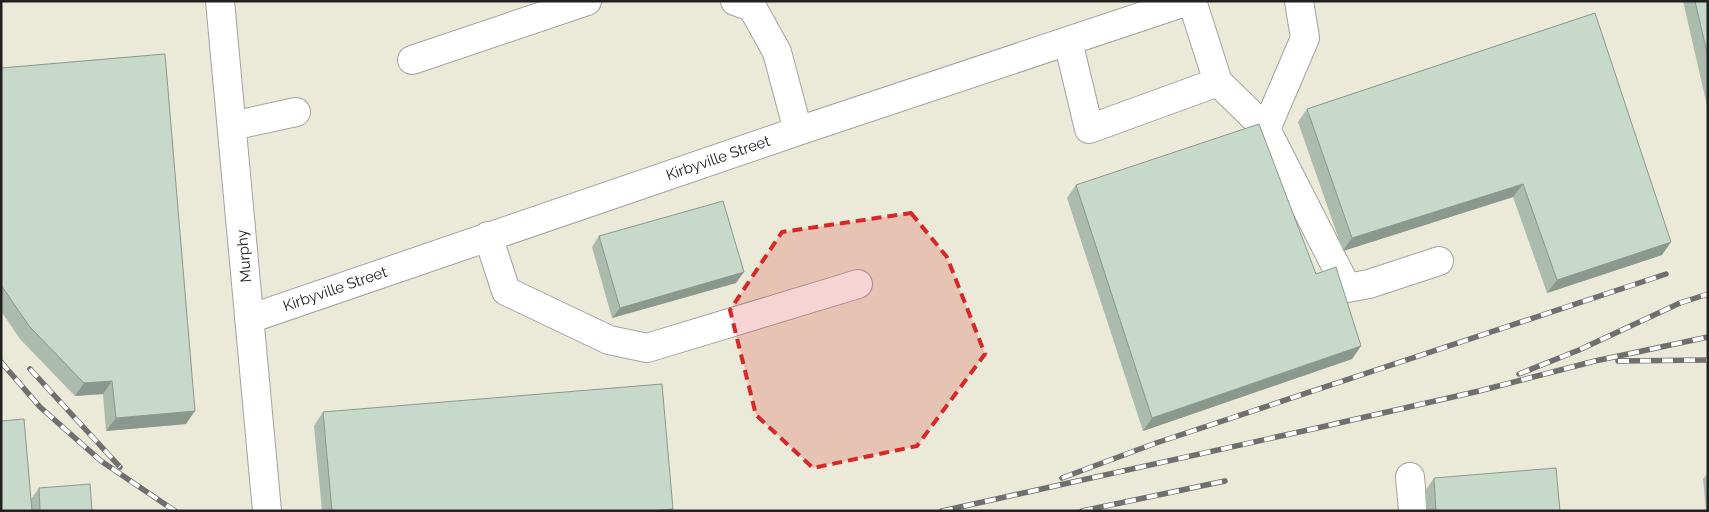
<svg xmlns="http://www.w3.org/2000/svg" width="1709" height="512" font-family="Raleway,sans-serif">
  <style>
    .industrial { fill: #ebead8 }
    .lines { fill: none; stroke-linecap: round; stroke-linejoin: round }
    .minor-casing { stroke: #a2a2a2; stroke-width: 30 }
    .minor { stroke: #fff; stroke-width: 28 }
    .rail-casing { stroke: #6f6f6f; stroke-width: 5.5 }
    .rail { stroke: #fff; stroke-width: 4; stroke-dasharray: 11; stroke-linecap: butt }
    .wall { fill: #abbbae }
    .shaded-wall { fill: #8b988d }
    .building { fill: #c7d9ca; stroke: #8b988d }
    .marked { fill: #d62828; fill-opacity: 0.2; stroke: #d62828; stroke-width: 4; stroke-dasharray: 10 6; stroke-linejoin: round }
    .labels { text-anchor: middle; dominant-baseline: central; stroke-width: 4; stroke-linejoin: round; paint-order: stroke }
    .street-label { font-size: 15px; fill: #212121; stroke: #fff }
  </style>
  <rect width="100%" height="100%" fill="#e7f2ec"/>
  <path class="industrial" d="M 1,1 L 1708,1 L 1708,511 L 1,511 Z"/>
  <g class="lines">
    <defs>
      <path id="minor" d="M 220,1 L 267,511
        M 735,1 L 752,7 L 777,52 L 798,131
        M 1192,1 L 1218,82 L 1266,129 L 1347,288 L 1369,284 L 1439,261
        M 1068,41 L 1089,129 L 1218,82
        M 412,60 L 587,1
        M 232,126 L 296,112
        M 1266,129 L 1305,38 L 1299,1
        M 488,236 L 506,291 L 609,340 L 647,348 L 858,284
        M 249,319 L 798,131 L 1188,1
        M 1410,477 L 1413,511"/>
    </defs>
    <use href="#minor" class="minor-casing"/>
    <use href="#minor" class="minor"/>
    <defs>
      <path id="rail" d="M 1618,361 L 1708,360
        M 1,362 L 40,407 L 101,461 L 175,511
        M 30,369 L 120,467
        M 1519,374 L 1579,350 L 1680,303 L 1708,294
        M 1062,478 L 1156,443 L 1666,274
        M 942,511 L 1317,428 L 1479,391 L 1595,361 L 1708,337
        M 1082,511 L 1225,481"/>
    </defs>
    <use href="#rail" class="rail-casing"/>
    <use href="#rail" class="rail"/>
  </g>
  <path class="wall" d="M 1683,1 L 1708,1 L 1708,110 Z
    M 1595,13 L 1662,255 L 1547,293 L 1513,197 L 1343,251 L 1298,122 L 1307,109 Z
    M 1,68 L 186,424 L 106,431 L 103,394 L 75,396 L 20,339 L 1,311 Z
    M 1076,185 L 1316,274 L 1361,346 L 1352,359 L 1143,431 L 1067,198 Z
    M 599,236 L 736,283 L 612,318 L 592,247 Z
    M 323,412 L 673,509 L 672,511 L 322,511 L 314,426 Z
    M 1708,473 L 1708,511 L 1706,511 L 1703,479 Z
    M 1434,478 L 1560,511 L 1426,511 L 1425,491 Z
    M 39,488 L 92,511 L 32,511 L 31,499 Z"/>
  <path class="shaded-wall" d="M 1523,184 L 1513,197 L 1343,251 L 1352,238 Z
    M 1671,242 L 1662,255 L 1547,293 L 1557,280 Z
    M 744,272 L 736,283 L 612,318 L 620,308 Z
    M 1361,346 L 1352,359 L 1143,431 L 1152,418 Z
    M 112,381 L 103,394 L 75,396 L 84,383 Z
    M 195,411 L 186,424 L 106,431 L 116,418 Z
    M 673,509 L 672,511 L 651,511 Z"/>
  <path class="building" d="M 1695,1 L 1708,1 L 1708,57 Z
    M 1595,13 L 1671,242 L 1557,280 L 1523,184 L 1352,238 L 1307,109 Z
    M 165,54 L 195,411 L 116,418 L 112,381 L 84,383 L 29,326 L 1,285 L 1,68 Z
    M 1259,124 L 1316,274 L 1336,267 L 1361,346 L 1152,418 L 1076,185 Z
    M 723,201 L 744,272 L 620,308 L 599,236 Z
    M 662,384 L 673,509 L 651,511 L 332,511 L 323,412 Z
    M 24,419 L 32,511 L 1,511 L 1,421 Z
    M 1556,468 L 1560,511 L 1436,511 L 1434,478 Z
    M 90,484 L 92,511 L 40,511 L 39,488 Z"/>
  <path class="marked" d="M 911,213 L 947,257 L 985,354 L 917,446 L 813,468 L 756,415 L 730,310 L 782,232 Z"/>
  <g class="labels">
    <g class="street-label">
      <text transform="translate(718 158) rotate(-19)">Kirbyville Street</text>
      <text transform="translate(244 256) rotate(-95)">Murphy</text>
      <text transform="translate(335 289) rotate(-19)">Kirbyville Street</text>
    </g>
  </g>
  <rect width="1709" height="512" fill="none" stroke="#212121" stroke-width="5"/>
</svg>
